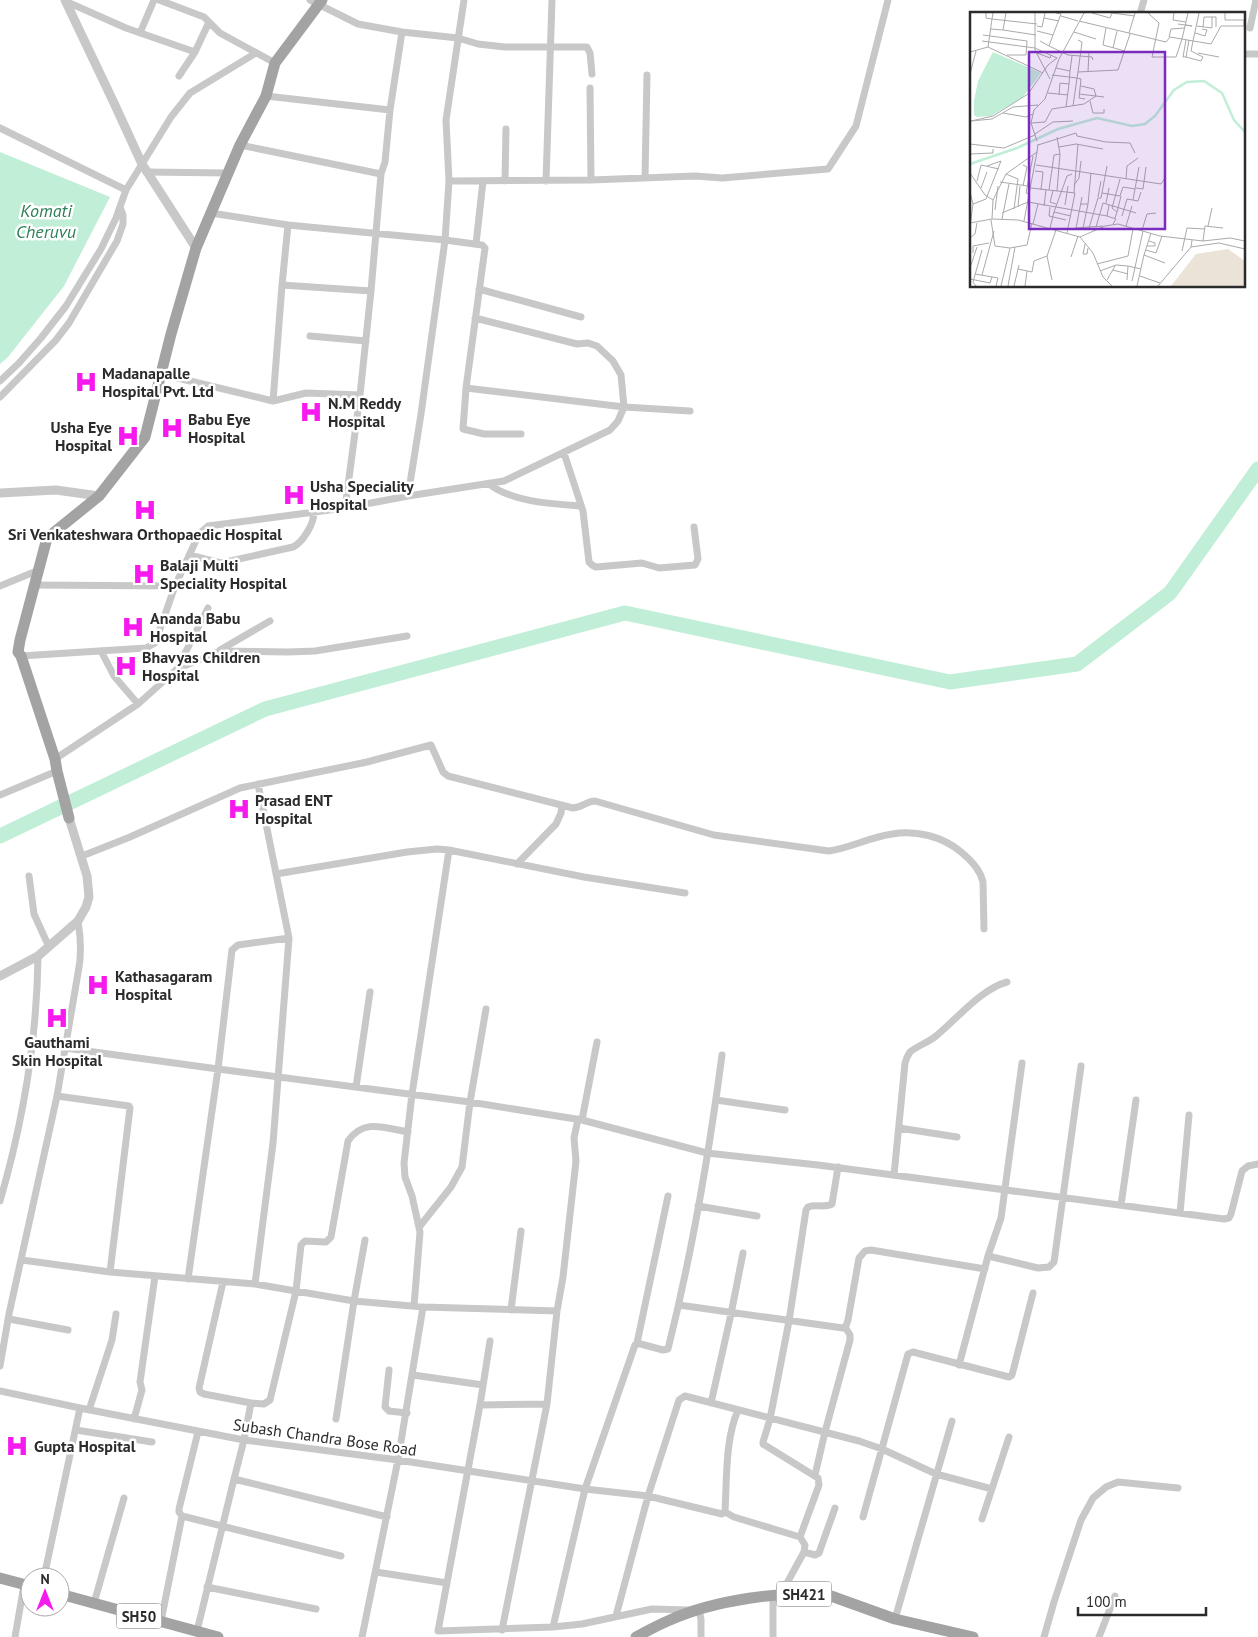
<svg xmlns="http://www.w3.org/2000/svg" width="1258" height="1637" font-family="'PT Sans',sans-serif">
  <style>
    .water { fill: #c0eed7 }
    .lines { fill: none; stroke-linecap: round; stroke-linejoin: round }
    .river { stroke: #c0eed7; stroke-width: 15 }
    .minor { stroke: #c8c8c8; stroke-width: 7 }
    .tertiary { stroke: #c8c8c8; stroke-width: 9 }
    .primary { stroke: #a3a3a3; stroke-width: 11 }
    .labels { text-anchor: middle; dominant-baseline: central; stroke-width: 5; stroke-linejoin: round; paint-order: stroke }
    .shield { fill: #fff; stroke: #6b6b6b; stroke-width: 1 }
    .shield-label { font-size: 15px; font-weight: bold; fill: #2b2b2b }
    .poi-label { font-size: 16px; font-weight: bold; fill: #2b2b2b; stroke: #fff; text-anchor: start }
    .street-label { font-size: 16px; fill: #2b2b2b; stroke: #fff }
    .water-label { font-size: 18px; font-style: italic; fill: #2e8057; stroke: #fff }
    .inset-river { fill: none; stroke: #c0eed7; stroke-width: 2.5 }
    .inset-road { fill: none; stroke: #aaa; stroke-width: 1 }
    .view { fill: #7b2cbf; fill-opacity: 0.15; stroke: #7b2cbf; stroke-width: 2.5 }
    .inset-edge { fill: none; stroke: #2b2b2b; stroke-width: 2.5 }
  </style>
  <rect width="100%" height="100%" fill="#fff"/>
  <path class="water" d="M 0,152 L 110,197 L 64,286 L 8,357 L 0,364 Z"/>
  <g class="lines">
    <path class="river" d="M 0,836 L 265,709 L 625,613 L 950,682 L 1077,664 L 1170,593 L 1258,469"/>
    <path class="minor" d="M 159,0 L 204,17 L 220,33 L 275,63
      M 310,0 L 358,24 L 402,32 L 458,38 L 478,44 L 505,47 L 587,47 L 590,53 L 592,74
      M 65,1 L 126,28 L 195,52 L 209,22
      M 1140,14 L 1144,0
      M 1250,28 L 1256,0
      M 140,33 L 154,0
      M 1244,54 L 1258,54
      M 179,76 L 195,52
      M 590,88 L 591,180
      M 266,96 L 390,110
      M 0,128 L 126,190
      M 240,145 L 381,174 L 371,291 L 282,285 L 273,401
      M 146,172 L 228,173
      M 381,174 L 385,162 L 390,110 L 402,32
      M 645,178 L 647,75
      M 449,181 L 446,120 L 464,0
      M 505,181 L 506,129
      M 546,181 L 552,0
      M 211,213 L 288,225 L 445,240 L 449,181 L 591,180 L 695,176 L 722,178 L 828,169 L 856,126 L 888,0
      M 476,244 L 483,181
      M 282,285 L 288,225
      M 479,289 L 581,317
      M 310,336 L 366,341
      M 161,374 L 273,401 L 306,393 L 360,395
      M 0,381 L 19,363 L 41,338 L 66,306 L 101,249 L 116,218 L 126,190 L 171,117 L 190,93 L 256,53
      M 466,388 L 624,407 L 690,411
      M 0,397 L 56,340 L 69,323 L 117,241 L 123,224 L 123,215 L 120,207
      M 564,453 L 583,511 L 589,562 L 592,565 L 596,567 L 642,563 L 659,568 L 695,565 L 698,559 L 694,527
      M 489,484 C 512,502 552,504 581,506
      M 408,496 L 421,414 L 445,240 L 482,245 L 485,248 L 466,388 L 463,429 L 484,434 L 521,434
      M 345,508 L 360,395 L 371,291
      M 189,555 L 221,563 L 293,547 C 303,542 314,524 314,512
      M 34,585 L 175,586
      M 0,586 L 39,570
      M 220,650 L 270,621
      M 101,651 L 114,676 L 138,704
      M 21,656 L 146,648 L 155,643 L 175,586 L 199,534 L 208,526 L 345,508 L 408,496 L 504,481 L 610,430 L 618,421 L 624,407 L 621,375 L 613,361 L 597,346 L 588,343 L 577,344 L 475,318
      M 177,669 L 208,608
      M 55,759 L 138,704 L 177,669 L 220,651 L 288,652 L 315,651 L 407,636
      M 0,795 L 57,771
      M 82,856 L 130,837 L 240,788 L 367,762 L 431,745 L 443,772 L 448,776 L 573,808 C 583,807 587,801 595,801 L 714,835 L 829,851 C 850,848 870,837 892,834 C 916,830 942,836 961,852 C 971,860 980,869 983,882 L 984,929
      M 517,864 L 556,824 L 561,813 L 562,805
      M 276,874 L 407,852 L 437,849 L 449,850 L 584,877 L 685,893
      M 29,876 L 34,914 L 49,947
      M 65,1048 L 218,1069 L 470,1102 L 582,1120 L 707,1153 L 818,1165 L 1224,1219 L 1229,1218 L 1231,1214 L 1242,1171 L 1248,1166 L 1258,1164
      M 356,1087 L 370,992
      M 57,1096 L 129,1106 L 130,1108 L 110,1272
      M 716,1100 L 785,1110
      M 582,1120 L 597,1042
      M 899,1128 L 957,1137
      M 894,1175 L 905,1063 C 906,1059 908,1055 910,1052 C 917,1046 929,1042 936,1036 C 957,1019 981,989 1007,982
      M 0,1201 C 23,1122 37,1039 38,956
      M 1121,1205 L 1136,1100
      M 698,1206 L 757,1216
      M 1180,1213 L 1189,1115
      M 420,1226 L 451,1187 L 462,1167 L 470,1102 L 486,1009
      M 988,1256 L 1038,1268 L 1049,1267 L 1054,1262 L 1081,1066
      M 22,1260 L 110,1272 L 255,1284 L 354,1301 L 423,1307 L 398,1460 L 362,1637
      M 188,1279 L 218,1069 L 232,950 L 238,945 L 289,938
      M 223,1282 L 199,1388 L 200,1392 L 204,1394 L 251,1403
      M 255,1284 L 273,1143 L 289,938 L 258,784
      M 679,1305 L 843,1328 L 846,1326 L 848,1320 L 859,1258 L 865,1251 L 871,1250 L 985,1269
      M 414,1306 L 420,1232 L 412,1196 L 405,1177 L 404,1163 L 412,1094 L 449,850
      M 423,1307 L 557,1311
      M 511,1310 L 521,1231
      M 9,1319 L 68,1330
      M 490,1341 L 480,1405 L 438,1631 L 553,1627 L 582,1624 L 652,1609 L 689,1610
      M 637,1343 L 668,1196
      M 959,1365 L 988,1256 L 1001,1218 L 1022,1063
      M 0,1366 L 9,1314 L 57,1096 L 78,973 C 82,955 81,939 78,921
      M 389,1370 L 385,1407 L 389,1411 L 407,1413
      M 413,1375 L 483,1385
      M 0,1391 L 80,1408 L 244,1440 L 398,1460 L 585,1489 L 648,1496 L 722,1514 L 725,1511 C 727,1478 725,1440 738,1410
      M 711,1403 L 731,1314 L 743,1253
      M 480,1405 L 547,1404 L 557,1311 L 563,1277 L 576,1161 L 574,1138 L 578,1119
      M 89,1410 L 112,1340 L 116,1314
      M 134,1419 L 142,1390 L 140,1382 L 155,1276
      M 336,1419 L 354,1301 L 365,1240
      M 76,1430 L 152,1442
      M 198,1432 L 179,1509 L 179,1512 L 182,1516 L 341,1556
      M 815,1475 L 825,1432 L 850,1340 L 850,1335 L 845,1327
      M 234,1479 L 244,1440 L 251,1403 L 264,1404 L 270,1400 L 296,1291 L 301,1245 L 305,1241 L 326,1242 L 331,1237 L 348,1141 C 364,1118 384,1128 408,1132
      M 725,1512 L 734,1517 L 800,1537 L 805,1545 L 804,1552 L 781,1594
      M 863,1517 L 908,1354 L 913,1352 L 1009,1377 L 1012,1375 L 1033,1293
      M 982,1519 L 1009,1437
      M 800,1537 L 819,1485 L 818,1478 L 763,1444 L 763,1442 L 770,1419 L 789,1321 L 806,1210 L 808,1207 C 816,1204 824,1208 832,1204 L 838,1167
      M 804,1552 L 815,1555 L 819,1553 L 835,1508
      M 376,1572 L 447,1583
      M 44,1577 L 80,1408
      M 207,1587 L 316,1609
      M 773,1595 L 773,1637
      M 94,1603 L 124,1498
      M 699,1610 L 701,1619 L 701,1637
      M 616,1616 L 648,1496 L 679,1400 L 685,1396 L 859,1441 L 882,1449 L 936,1474 L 992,1489
      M 895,1619 L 952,1421
      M 161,1621 L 182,1516
      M 553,1627 L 585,1489 L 635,1345 L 637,1343 L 663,1350 L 668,1349 C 692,1253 709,1154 722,1055
      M 502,1630 L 547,1404
      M 197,1631 L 234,1479 L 387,1517
      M 15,1637 L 24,1585
      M 1044,1637 L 1054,1602 L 1081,1520 L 1093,1498 L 1106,1487 L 1118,1482 L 1178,1488
      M 1099,1637 L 1115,1596"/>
    <path class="tertiary" d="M 65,0 L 114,103 L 142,164 L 196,248
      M 0,493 L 56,490 L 99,496
      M 0,976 L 38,956 L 78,921 L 86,907 L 89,897 L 87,876 L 69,818"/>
    <path class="primary" d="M 69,818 L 57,771 L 55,759 L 21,656 L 18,652 L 20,640 L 47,538 L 99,496 L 145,437 L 171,334 L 196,248 L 240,145 L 266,96 L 275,63 L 322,0
      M 0,1578 L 30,1586
      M 60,1594 L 218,1637
      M 636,1637 C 647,1631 658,1625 670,1620 C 712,1601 785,1589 831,1596 L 895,1619 L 973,1637"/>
  </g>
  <defs>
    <symbol id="hospital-bare" viewBox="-9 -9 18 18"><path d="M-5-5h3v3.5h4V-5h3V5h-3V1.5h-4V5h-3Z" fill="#f61aee" stroke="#fff" stroke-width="2.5" paint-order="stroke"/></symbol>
  </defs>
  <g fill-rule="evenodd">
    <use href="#hospital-bare" x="70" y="366" width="32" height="32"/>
    <use href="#hospital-bare" x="295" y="396" width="32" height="32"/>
    <use href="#hospital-bare" x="156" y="412" width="32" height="32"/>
    <use href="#hospital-bare" x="112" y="420" width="32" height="32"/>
    <use href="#hospital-bare" x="278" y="479" width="32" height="32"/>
    <use href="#hospital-bare" x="129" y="494" width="32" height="32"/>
    <use href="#hospital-bare" x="128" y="558" width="32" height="32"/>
    <use href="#hospital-bare" x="117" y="611" width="32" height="32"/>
    <use href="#hospital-bare" x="110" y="650" width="32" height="32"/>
    <use href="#hospital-bare" x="223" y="793" width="32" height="32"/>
    <use href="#hospital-bare" x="82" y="969" width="32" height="32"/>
    <use href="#hospital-bare" x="41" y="1002" width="32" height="32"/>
    <use href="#hospital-bare" x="1" y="1430" width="32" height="32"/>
  </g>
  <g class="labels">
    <g class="shield">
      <rect x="776.5" y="1581.5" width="55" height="25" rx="4"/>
      <rect x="116.5" y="1603.5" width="45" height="25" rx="4"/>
    </g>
    <g class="shield-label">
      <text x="804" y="1594">SH421</text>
      <text x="139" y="1616">SH50</text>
    </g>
    <g class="poi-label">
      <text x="102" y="373">Madanapalle<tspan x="102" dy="18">Hospital Pvt. Ltd</tspan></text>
      <text x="328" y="403">N.M Reddy<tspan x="328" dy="18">Hospital</tspan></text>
      <text x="188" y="419">Babu Eye<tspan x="188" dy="18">Hospital</tspan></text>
      <text x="112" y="427" text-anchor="end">Usha Eye<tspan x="112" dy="18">Hospital</tspan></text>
      <text x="310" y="486">Usha Speciality<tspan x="310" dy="18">Hospital</tspan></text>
      <text x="145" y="534" text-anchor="middle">Sri Venkateshwara Orthopaedic Hospital</text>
      <text x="160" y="565">Balaji Multi<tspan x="160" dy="18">Speciality Hospital</tspan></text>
      <text x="150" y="618">Ananda Babu<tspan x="150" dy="18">Hospital</tspan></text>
      <text x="142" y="657">Bhavyas Children<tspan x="142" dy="18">Hospital</tspan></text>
      <text x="255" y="800">Prasad ENT<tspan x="255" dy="18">Hospital</tspan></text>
      <text x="115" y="976">Kathasagaram<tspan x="115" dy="18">Hospital</tspan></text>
      <text x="57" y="1042" text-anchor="middle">Gauthami<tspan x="57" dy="18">Skin Hospital</tspan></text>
      <text x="34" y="1446">Gupta Hospital</text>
    </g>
    <g class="street-label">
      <text transform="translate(325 1437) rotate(8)">Subash Chandra Bose Road</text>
    </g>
    <g class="water-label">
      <text x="46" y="210">Komati<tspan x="46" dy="21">Cheruvu</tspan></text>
    </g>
  </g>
  <g transform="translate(970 12)">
    <rect width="275" height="275" fill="#fff"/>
    <path d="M 258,237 L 275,249 L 275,274 L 201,274 L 226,242 Z" fill="#ebe3d7"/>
    <path d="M 23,40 L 71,61 L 53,85 L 21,104 L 7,105 L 4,103 L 4,89 L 8,69 Z" fill="#c0eed7"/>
    <path class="inset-river" d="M 0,152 L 47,136 L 88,117 L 127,106 L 162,114 L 175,112 L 185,104 L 204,78 L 217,70 L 234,69 L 252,81 L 264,108 L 275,120"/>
    <path class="inset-road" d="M 16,1 L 16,6 L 22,7 L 23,1M 65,1 L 65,38 L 80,67M 122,1 L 140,6 L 142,1M 142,1 L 165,4M 178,1 L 189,11 L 182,45 L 206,45 L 212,27M 204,1 L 203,8 L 216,10M 255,1 L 255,8 L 274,8 L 274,14M 91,4 L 108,9M 74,6 L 89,9M 109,9 L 196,30 L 200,25 L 241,32 L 251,14 L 275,14M 208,12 L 222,14 L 216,13M 67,14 L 72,15 L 75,1M 227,14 L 242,16 L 242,5M 233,15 L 234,5 L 246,5 L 246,15M 136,16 L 133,33 L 155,39M 21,17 L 33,18 L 36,1M 33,18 L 66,23M 67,19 L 83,23 L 91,2 L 86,1M 104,20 L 126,27M 159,21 L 165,1M 225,21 L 235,24 L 237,18 L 232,17M 13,23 L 57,29 L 56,43 L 37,43M 199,25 L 201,17 L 215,16M 212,27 L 218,1M 216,28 L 213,45 L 216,45 L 219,28M 12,29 L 65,36 L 87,46M 70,29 L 79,34 L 83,23M 223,29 L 229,1M 79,34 L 98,43 L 122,45 L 123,48M 18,35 L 73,61M 143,36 L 147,19M 0,40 L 18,35 L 22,7 L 67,12M 67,41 L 80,46 L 81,43M 228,41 L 249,45M 216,45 L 231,49 L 233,45 L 221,39 L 223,29M 86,56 L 100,59 L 99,72 L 90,71 L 89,83M 100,59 L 102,44M 108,60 L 112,30 L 108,28M 118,60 L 119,40M 0,62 L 6,39M 82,63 L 107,66 L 108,60 L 148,58 L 160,22M 107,66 L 111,67 L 109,86 L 115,87M 111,74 L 124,77 L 126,84M 78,81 L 98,83M 109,82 L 134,85M 120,89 L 123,101 L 134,101 L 134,97M 103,94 L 107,66M 96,95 L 99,72M 33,101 L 56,105 L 63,102M 1,109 L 23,104 L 58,82 L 78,53 L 87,46M 1,109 L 22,107 L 43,95 L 68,93M 61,111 L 75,110 L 82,97 L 114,92 L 126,84M 65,122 L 83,110 L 103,109M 67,129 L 61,111 L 64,98 L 75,87 L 89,47 L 114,1M 0,132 L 34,136 L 65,123M 68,133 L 106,121 L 107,124 L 136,130 L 160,131 L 165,141M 89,135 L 106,132 L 133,137M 0,142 L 23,141 L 23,137M 66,153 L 191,172 L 195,166M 65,159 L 73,160 L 71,178M 0,161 L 15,183 L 23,188 L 22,207 L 48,208 L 110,225 L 123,241 L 133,265 L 142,274M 36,162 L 48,167 L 44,197M 156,167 L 157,154 L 168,146M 7,169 L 11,153 L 29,157M 30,170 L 58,174M 104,173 L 109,166 L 111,149M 53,174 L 57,155 L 53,153M 11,176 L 17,160M 61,176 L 105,181 L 97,221M 166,176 L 173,177 L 176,155M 79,178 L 84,143 L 90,142M 83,179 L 80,190 L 86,192M 87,179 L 90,142 L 87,125M 0,180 L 3,192 L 16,187 L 31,149 L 17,154M 104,181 L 108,132M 132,181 L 150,184 L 153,175 L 165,177M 60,182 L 56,181 L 63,144M 112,185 L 106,216 L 133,214M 128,185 L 131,169M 23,188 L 36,162 L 67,140 L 68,132M 163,188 L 169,155M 136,191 L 139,176M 111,192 L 118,192 L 121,161M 95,193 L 98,174M 74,194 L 76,178M 48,195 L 50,174M 80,195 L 79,204 L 96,208M 25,198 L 28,174M 84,200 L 97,164 L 102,162M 147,200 L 151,184M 32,201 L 58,190 L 137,204 L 139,193M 137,204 L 146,207 L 143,212M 152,204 L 157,187 L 168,189 L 171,180M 145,206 L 147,200 L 142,196 L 150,167M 32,207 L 39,172M 21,208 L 25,234 L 40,236 L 31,274M 54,209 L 67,140M 0,211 L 22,207M 63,212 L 68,192M 0,214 L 3,192M 156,214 L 162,194M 238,214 L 242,196M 126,215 L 133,191 L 166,201M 80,216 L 84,200 L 101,204M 113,216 L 118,192M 119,216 L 128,186 L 131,186 L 137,154M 172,218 L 177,202 L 186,201M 181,221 L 174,243 L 195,251M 110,225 L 135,214 L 148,212 L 190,224 L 233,229 L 260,226 L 275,229M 0,226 L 5,222 L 7,211M 233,229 L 235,214 L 253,216M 115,232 L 113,242 L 117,242 L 118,236M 177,234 L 185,234 L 185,231 L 179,229M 221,235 L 249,231 L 275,237M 40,236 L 57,233 L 62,211M 176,238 L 186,241 L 192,224M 212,239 L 217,216 L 235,217M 3,241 L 3,234 L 19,231M 77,244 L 82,268M 101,245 L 108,224M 127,252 L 158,244 L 163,217M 1,253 L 7,235M 48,257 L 62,260 L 64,249 L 77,244 L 86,218M 143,258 L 158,262M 130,259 L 146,253 L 158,254M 5,262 L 28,266 L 26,274M 12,263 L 24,219M 170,264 L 190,271M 0,267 L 20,271 L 22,265M 137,268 L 145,254M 157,268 L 158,254 L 171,257M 162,269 L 173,219M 6,274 L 3,270 L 12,238M 38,274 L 45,235M 44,274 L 49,253M 55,274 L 57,259M 167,274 L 174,243M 188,274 L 221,235 L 222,228"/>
    <path class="view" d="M 59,40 L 195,40 L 195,217 L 59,217 Z"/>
    <rect width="275" height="275" class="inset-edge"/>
  </g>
  <g transform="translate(45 1592)"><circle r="24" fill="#ffffff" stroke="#aaaaaa"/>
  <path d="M0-4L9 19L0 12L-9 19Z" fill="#f61aee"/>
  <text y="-8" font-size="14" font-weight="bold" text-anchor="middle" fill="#2b2b2b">N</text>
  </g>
  <path d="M1078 1607v8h128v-8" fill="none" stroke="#2b2b2b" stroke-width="2.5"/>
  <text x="1086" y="1607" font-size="15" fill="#2b2b2b" stroke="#ffffff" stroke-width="4" paint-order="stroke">100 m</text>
</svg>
